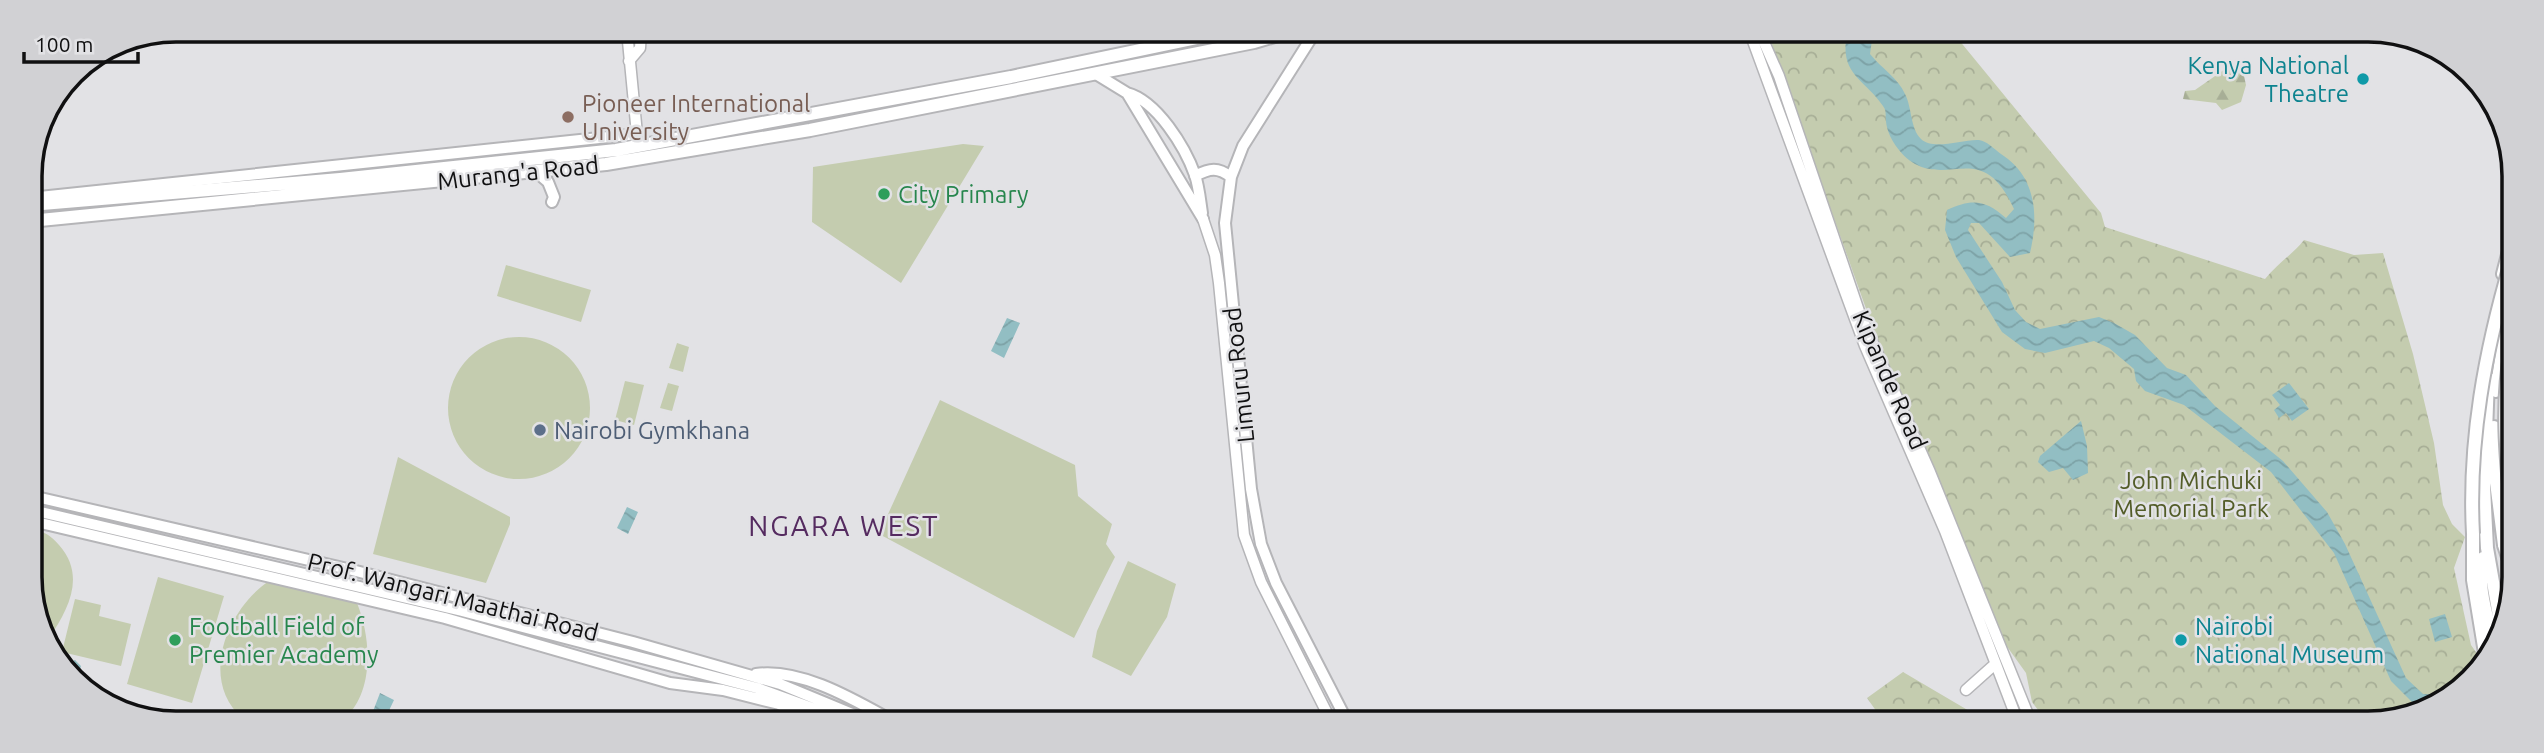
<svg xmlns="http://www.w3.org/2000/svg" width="2544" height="753" font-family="Ubuntu,sans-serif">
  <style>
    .grass { fill: #c4ccaf }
    .forest { fill: url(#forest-firs) }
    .park { fill: url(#park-crowns) }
    .water { fill: url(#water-waves) }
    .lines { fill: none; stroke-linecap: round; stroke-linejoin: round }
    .secondary-casing { stroke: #b5b5b8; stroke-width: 13 }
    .primary-casing { stroke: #b5b5b8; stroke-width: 14 }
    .highway-casing { stroke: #b5b5b8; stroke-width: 16 }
    .secondary { stroke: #fff; stroke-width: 10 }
    .primary { stroke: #fff; stroke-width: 10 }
    .highway { stroke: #fff; stroke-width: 12 }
    .highway-bridge-casing { stroke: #b5b5b8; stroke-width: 16; stroke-linecap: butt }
    .highway-bridge { stroke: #fff; stroke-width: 12 }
    .culture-dot { fill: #0f9aa8; stroke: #e2e2e5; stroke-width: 2.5 }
    .education-dot { fill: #8d6e63; stroke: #e2e2e5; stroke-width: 2.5 }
    .leisure-dot { fill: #2e9e5b; stroke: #e2e2e5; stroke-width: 2.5 }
    .service-dot { fill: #5c6f8a; stroke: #e2e2e5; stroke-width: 2.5 }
    .labels { text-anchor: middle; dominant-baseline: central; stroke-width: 5; stroke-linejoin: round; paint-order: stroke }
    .culture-label { font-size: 24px; fill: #0d838f; stroke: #e2e2e5; text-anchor: end }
    .education-label { font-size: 24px; fill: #785e54; stroke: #e2e2e5; text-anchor: start }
    .street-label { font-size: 24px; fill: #101011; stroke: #e2e2e5 }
    .leisure-label { font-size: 24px; fill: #27864d; stroke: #e2e2e5; text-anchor: start }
    .service-label { font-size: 24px; fill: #4e5e75; stroke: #e2e2e5; text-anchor: start }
    .park-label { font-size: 24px; fill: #525c27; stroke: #e2e2e5 }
    .quarter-label { font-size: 28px; letter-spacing: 2px; fill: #552b60; stroke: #e2e2e5 }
    .rim { fill: none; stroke: #101011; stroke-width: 3.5 }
  </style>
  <defs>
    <pattern id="forest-firs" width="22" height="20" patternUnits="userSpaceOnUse" patternTransform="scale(1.75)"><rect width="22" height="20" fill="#c4ccaf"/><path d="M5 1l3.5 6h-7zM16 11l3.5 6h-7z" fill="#a7ae96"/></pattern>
    <pattern id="park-crowns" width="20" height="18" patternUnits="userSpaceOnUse" patternTransform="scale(1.75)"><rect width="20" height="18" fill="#c4ccaf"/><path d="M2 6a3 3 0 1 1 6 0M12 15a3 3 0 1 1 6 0" fill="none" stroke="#a7ae96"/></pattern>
    <pattern id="water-waves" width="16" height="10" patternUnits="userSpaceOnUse" patternTransform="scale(1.75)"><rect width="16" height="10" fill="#92bec3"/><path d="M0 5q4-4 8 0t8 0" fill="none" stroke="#7da2a6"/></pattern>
  </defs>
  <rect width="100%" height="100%" fill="#e2e2e5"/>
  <path class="grass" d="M 963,144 L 984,146 L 901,283 L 812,222 L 813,167 Z
    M 506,265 L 591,290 L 581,322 L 497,296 Z
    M448 408a71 71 0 1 1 142 0a71 71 0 1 1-142 0Z
    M 677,343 L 689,347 L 683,372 L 669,368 Z
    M 625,381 L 644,385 L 634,425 L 615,420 Z
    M 668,383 L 679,386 L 672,411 L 660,408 Z
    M 940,400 L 1075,465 L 1078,496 L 1112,524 L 1106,544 L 1115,557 L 1074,638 L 879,534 Z
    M 398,457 L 510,517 L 510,524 L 486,583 L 373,554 Z
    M 32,530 C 46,532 50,535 59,545 C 86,575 69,609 49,638 L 32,605 Z
    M 1128,561 L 1176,584 L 1167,617 L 1131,676 L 1092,657 L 1097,631 Z
    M 158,577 L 224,596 L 192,703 L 127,684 Z
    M 269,581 L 357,603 C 371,637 375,692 344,719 L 243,719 C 198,680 227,609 269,581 Z
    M 75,599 L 101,605 L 99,616 L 131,624 L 121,666 L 62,652 Z"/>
  <path class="forest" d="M 2228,67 L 2242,67 L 2246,85 L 2241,102 L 2222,110 L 2216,103 L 2183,99 L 2185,91 L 2195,90 Z"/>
  <path class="park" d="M 1768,33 L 1954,34 L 2101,213 L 2105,227 L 2265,279 C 2278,263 2292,255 2304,240 L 2354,255 L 2383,253 L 2413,354 L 2434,443 L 2443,505 L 2452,524 L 2465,537 L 2454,568 L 2471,645 L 2478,655 L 2478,665 L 2464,687 L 2377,723 L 2047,722 L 2032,702 L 2026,673 L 2003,641 L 1974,566 L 1880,348 Z
    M 1903,672 L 1988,722 L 1946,722 L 1948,715 L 1935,709 L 1928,722 L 1884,722 L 1867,698 Z"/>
  <path class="water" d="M 1847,33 L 1873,33 L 1870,54 C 1881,68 1898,78 1905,94 C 1912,107 1910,128 1921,139 C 1934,151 1962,139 1979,140 C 1987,141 1994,149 2001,154 C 2036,176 2039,215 2030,253 L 2010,257 L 1979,223 L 1971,223 L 1968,230 L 2002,282 L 2015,310 L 2026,322 L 2040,329 L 2099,317 L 2114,323 L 2135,335 L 2167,368 L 2186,375 L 2215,406 L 2283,461 L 2327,512 L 2345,544 L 2406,678 L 2423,694 L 2446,695 L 2417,707 L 2391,681 L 2334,553 L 2271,472 L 2184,405 L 2145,391 L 2136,381 L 2134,369 L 2109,348 L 2094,341 L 2045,353 L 2025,349 L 2002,332 L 1956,257 L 1945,230 L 1947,210 C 1972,198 1986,200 2006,218 L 2014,209 C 1983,141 1953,184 1915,164 C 1901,156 1887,137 1886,121 C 1885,115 1887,111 1883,106 C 1864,78 1839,75 1847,33 Z
    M 1007,318 L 1020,323 L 1004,358 L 991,351 Z
    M 2289,383 L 2309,409 L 2292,421 L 2286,413 L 2279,418 L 2274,410 L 2280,405 L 2272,395 Z
    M 2081,421 L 2087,446 L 2088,473 L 2073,480 L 2063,468 L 2049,472 L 2038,462 L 2040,456 Z
    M 627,507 L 638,512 L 628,534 L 617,528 Z
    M 2445,614 L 2452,637 L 2435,642 L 2429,619 Z
    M 75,660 L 81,666 L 77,681 L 66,674 L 69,663 Z
    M 380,693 L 394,700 L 385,719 L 370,719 Z"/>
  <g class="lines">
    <defs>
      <path id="secondary" d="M 627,31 L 637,134
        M 1750,33 L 1865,346 L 1945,531 L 2018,722
        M 1760,33 L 1779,76 L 1860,314 L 1930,472 L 2031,722
        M 629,61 L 640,48 L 641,31
        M 1203,219 L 1215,255 L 1219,283 L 1244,535 L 1261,582 L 1331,721
        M 1966,690 L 1994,665"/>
      <path id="primary" d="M 1315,32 L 1243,146 L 1231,177 L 1225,223 L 1251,489 L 1261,544 L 1276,583 L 1347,721
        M 1096,74 L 1127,93 L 1203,219
        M 1127,93 C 1157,101 1185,147 1195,175 C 1199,187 1200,200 1202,213
        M 534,170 L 548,182 L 554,197 L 552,202
        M 1195,176 C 1210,168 1218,167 1231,177
        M 30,198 L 637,134
        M 32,496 L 352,570 L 633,642 L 780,684 L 867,720
        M 32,510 L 462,611 L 757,688 L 845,720
        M 32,521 L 445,618 L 670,683 L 723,690 L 779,704 L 819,720
        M 756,674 C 801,668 853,699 891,720"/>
      <path id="highway" d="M 30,205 L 340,179 L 616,150 L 1011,77 L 1226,32
        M 30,221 L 606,164 L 810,130 L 1254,42 L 1288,32
        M 2503,274 L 2511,243
        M 2488,378 L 2484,487 L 2487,548 L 2501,627
        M 2496,391 L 2511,296
        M 2494,427 L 2494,466 L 2504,545
        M 2473,534 L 2473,580 L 2485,653
        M 2483,558 C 2476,583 2487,616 2493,641"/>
    </defs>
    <use href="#secondary" class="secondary-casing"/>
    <use href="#primary" class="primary-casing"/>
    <use href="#highway" class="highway-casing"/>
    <use href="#secondary" class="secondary"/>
    <use href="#primary" class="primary"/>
    <use href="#highway" class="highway"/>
    <defs>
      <path id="highway-bridge" d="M 2510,494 C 2505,445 2502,398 2511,350
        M 2473,534 C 2468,441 2485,351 2511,262
        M 2504,545 L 2510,563"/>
    </defs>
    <use href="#highway-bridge" class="highway-bridge-casing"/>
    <use href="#highway-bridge" class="highway-bridge"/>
  </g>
  <g class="culture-dot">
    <circle cx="2363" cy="79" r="7"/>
    <circle cx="2181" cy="640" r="7"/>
  </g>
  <circle class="education-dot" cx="568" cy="117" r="7"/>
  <g class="leisure-dot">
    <circle cx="884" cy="194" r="7"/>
    <circle cx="175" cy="640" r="7"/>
  </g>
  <circle class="service-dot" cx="540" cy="430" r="7"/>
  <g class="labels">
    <g class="culture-label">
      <text x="2349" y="65">Kenya National<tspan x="2349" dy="28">Theatre</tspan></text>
      <text x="2195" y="626" text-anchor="start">Nairobi<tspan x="2195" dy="28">National Museum</tspan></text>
    </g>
    <g class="education-label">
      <text x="582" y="103">Pioneer International<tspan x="582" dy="28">University</tspan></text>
    </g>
    <g class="street-label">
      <text transform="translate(518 173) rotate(-6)">Murang'a Road</text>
      <text transform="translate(1239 375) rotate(-96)">Limuru Road</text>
      <text transform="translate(1890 380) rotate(66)">Kipande Road</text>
      <text transform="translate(453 597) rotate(14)">Prof. Wangari Maathai Road</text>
    </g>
    <g class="leisure-label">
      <text x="898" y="194">City Primary</text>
      <text x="189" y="626">Football Field of<tspan x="189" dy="28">Premier Academy</tspan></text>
    </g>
    <g class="service-label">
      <text x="554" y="430">Nairobi Gymkhana</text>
    </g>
    <g class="park-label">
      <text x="2191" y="480">John Michuki<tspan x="2191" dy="28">Memorial Park</tspan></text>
    </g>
    <g class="quarter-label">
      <text x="844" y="525">NGARA WEST</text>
    </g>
  </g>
  <path d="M0 0H2544V753H0ZM176 42H2368A134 134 0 0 1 2502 176V577A134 134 0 0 1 2368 711H176A134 134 0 0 1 42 577V176A134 134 0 0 1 176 42Z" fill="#d1d1d4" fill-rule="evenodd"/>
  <path class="rim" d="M176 42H2368A134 134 0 0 1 2502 176V577A134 134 0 0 1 2368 711H176A134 134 0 0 1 42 577V176A134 134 0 0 1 176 42Z"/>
  <path d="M24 52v10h114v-10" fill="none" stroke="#101011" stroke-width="3.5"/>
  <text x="35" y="52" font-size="21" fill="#101011" stroke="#e2e2e5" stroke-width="5" paint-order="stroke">100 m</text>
</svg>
